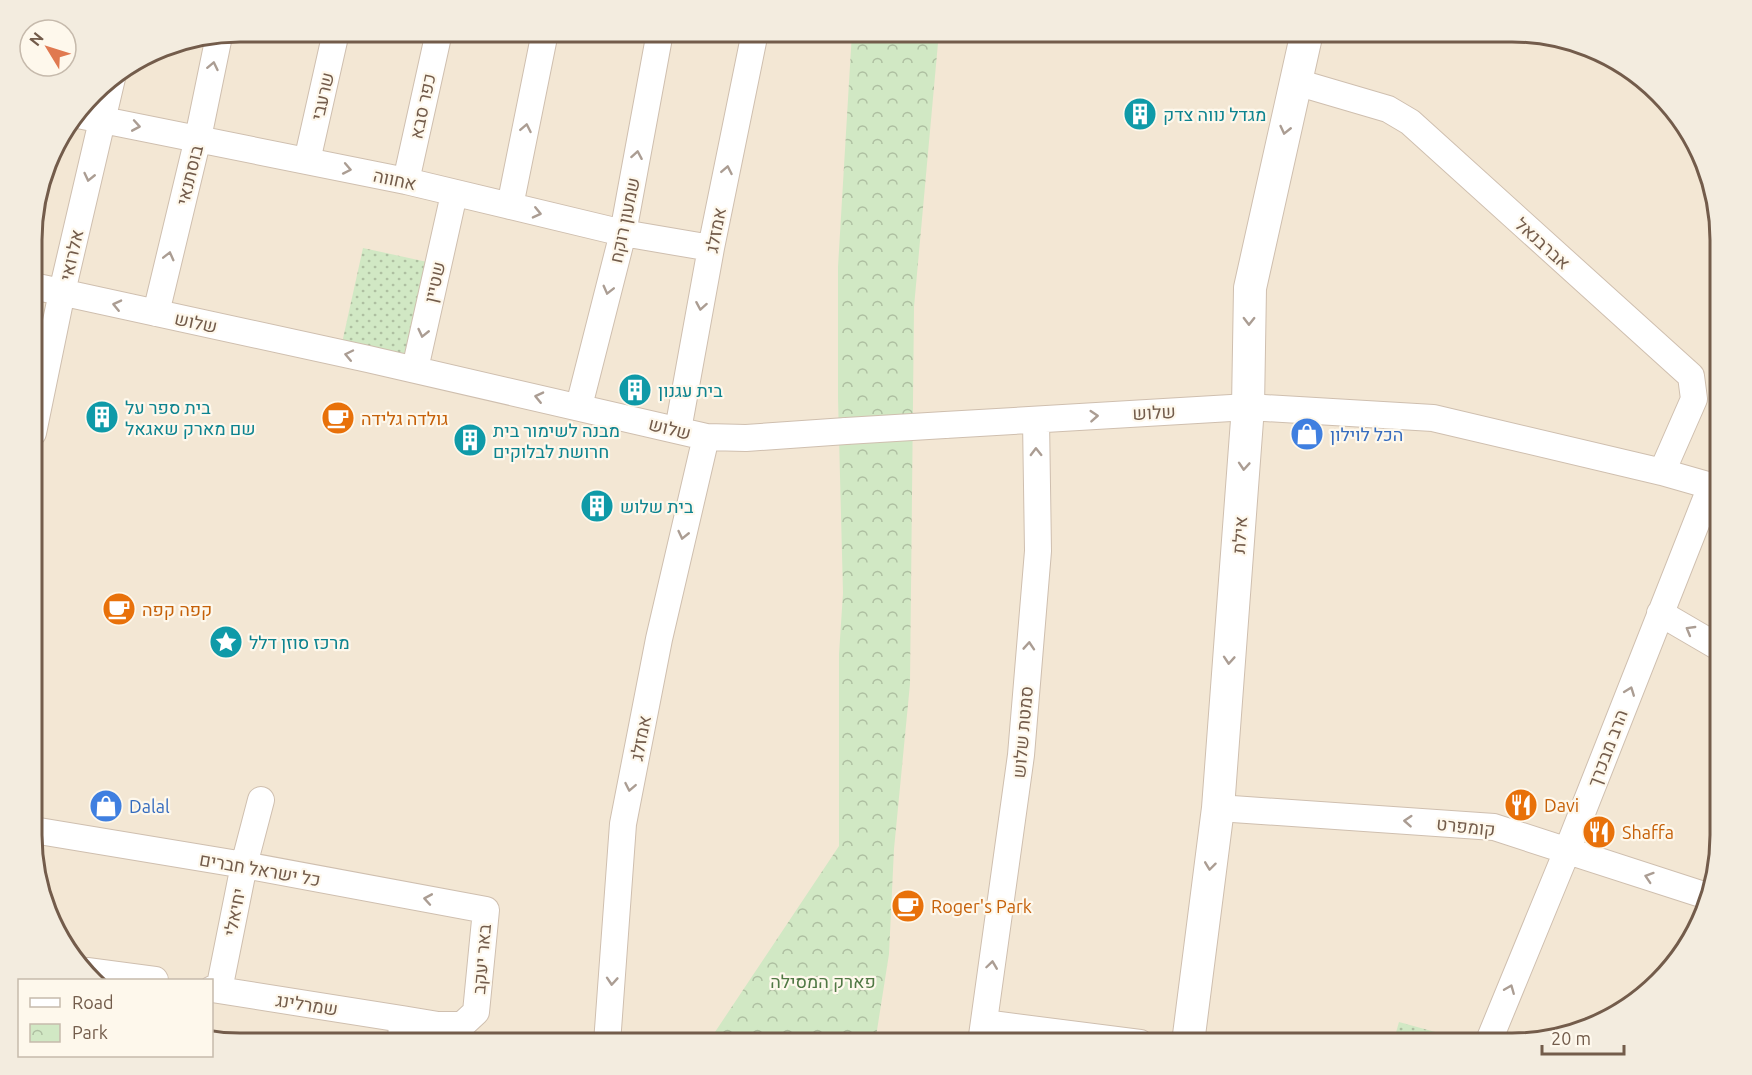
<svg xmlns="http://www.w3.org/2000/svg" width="1752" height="1075" font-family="Ubuntu,Heebo,sans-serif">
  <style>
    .residential { fill: #f3e7d4 }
    .grass { fill: url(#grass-dots) }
    .park { fill: url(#park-crowns) }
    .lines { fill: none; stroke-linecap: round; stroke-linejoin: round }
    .minor-casing { stroke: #cfbfaf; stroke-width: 28 }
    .tertiary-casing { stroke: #cfbfaf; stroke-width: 34 }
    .minor { stroke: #fff; stroke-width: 26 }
    .tertiary { stroke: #fff; stroke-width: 32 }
    .minor-bridge-casing { stroke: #cfbfaf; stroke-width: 28; stroke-linecap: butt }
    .minor-bridge { stroke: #fff; stroke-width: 26 }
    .oneway { stroke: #ab9d93 }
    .labels { text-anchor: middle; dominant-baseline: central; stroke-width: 4.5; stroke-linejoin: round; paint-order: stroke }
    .street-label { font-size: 18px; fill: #735c4b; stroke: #fef8ec }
    .culture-label { font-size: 18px; fill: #0d838f; stroke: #fef8ec; text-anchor: start }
    .food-label { font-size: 18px; fill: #c56008; stroke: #fef8ec; text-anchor: start }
    .shop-label { font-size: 18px; fill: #366cbe; stroke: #fef8ec; text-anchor: start }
    .park-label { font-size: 18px; fill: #507844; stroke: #fef8ec }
    .rim { fill: none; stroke: #735c4b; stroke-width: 3 }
  </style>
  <defs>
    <pattern id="grass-dots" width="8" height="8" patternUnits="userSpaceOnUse" patternTransform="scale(1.5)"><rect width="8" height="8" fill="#d1e8c4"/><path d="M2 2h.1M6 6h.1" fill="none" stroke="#aebfa1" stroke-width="1.8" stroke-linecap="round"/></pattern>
    <pattern id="park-crowns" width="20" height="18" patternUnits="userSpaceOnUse" patternTransform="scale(1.5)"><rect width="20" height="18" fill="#d1e8c4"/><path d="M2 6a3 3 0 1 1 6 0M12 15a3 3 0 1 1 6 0" fill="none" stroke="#aebfa1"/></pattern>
  </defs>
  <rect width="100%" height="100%" fill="#fbf4e5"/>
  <path class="residential" d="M 240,32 L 1512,32 L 1579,42 L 1627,66 L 1692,136 L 1720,226 L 1720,848 L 1686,950 L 1616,1016 L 1525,1043 L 240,1043 L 212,1040 L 212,980 L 97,980 L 66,950 L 33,862 L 33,213 L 53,148 L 102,84 L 161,47 Z"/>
  <path class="grass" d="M 363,248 L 432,263 L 412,358 L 342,343 Z
    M 1399,1022 L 1468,1041 L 1467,1043 L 1393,1043 Z"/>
  <path class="park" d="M 852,32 L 939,32 L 914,307 L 910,684 L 894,849 L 889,954 L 875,1043 L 726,1043 L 713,1035 L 839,846 L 839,654 L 843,593 L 838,398 L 838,267 Z"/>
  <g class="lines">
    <defs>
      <path id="minor" d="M 1296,82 L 1388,109 L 1410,122 L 1691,376 L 1694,399 L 1662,472
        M 78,115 L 406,181 L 623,233 L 711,248
        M 307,161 L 336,32
        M 406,181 L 439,32
        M 510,206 L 545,32
        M 33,286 L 368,359 L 706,437 L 746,438 L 846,431
        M 156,313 L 198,138 L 219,36
        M 415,369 L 454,194
        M 579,406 L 623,233 L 660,32
        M 945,425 L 1248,407 L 1433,418 L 1662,472 L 1711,486 L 1720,491
        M 678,430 L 711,248 L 755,32
        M 33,433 L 62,292 L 112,78
        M 1660,613 L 1720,648
        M 1218,808 L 1494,827 L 1704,895
        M 33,830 L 244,865 L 486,910 L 476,1012 L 462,1025 L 438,1025 L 402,1019 L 401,1043
        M 87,971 L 155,980
        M 212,989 L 402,1019
        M 219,990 L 244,865 L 261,800
        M 984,1023 L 1140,1043
        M 607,1043 L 623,824 L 659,639 L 706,437
        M 981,1043 L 1021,755 L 1038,551 L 1036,420
        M 1488,1043 L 1567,851 L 1711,486"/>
      <path id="tertiary" d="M 1188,1043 L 1218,808 L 1248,407 L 1250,288 L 1307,32"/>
    </defs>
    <use href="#minor" class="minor-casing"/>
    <use href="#tertiary" class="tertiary-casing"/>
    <use href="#minor" class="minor"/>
    <use href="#tertiary" class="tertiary"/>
    <defs>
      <path id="minor-bridge" d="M 846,431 L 945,425"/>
    </defs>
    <use href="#minor-bridge" class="minor-bridge-casing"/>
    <use href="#minor-bridge" class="minor-bridge"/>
  </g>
  <defs><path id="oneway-chevron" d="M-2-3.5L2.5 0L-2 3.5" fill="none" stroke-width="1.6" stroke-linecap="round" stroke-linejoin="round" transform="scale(1.5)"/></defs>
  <g class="oneway">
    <use href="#oneway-chevron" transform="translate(213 66) rotate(-78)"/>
    <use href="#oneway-chevron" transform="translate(136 126) rotate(10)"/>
    <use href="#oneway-chevron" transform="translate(526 128) rotate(-79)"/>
    <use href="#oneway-chevron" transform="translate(1285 130) rotate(103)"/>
    <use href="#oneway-chevron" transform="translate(637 155) rotate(-80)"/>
    <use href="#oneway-chevron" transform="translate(347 169) rotate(11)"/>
    <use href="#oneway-chevron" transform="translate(727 170) rotate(-79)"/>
    <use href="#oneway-chevron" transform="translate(89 177) rotate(103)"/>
    <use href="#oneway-chevron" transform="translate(537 213) rotate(13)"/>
    <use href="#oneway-chevron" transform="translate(169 256) rotate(-76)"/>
    <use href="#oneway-chevron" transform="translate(608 290) rotate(104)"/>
    <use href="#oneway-chevron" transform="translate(117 305) rotate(-167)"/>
    <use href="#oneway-chevron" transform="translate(701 306) rotate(100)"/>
    <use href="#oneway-chevron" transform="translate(1249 321) rotate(91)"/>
    <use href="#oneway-chevron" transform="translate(423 333) rotate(103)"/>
    <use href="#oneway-chevron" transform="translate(349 355) rotate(-168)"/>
    <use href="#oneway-chevron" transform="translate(539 397) rotate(-167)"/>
    <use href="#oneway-chevron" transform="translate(1094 416) rotate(-4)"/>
    <use href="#oneway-chevron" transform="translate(1036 452) rotate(-91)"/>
    <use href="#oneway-chevron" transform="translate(1244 466) rotate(94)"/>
    <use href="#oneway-chevron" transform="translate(683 535) rotate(103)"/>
    <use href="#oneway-chevron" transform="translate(1690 630) rotate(-150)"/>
    <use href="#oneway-chevron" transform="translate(1029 646) rotate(-86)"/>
    <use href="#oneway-chevron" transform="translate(1229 660) rotate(94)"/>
    <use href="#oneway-chevron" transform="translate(1630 691) rotate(-69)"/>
    <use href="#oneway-chevron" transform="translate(630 787) rotate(101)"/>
    <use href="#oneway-chevron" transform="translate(1408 821) rotate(-176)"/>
    <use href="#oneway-chevron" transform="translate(1210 866) rotate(97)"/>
    <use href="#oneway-chevron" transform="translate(1649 877) rotate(-162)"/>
    <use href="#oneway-chevron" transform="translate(428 899) rotate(-170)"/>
    <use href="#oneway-chevron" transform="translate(992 965) rotate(-82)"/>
    <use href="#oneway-chevron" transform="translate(612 981) rotate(94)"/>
    <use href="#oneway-chevron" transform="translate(1510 989) rotate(-68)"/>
  </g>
  <defs>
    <symbol id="building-disc" viewBox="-11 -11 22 22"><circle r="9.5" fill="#0f9aa8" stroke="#fef8ec"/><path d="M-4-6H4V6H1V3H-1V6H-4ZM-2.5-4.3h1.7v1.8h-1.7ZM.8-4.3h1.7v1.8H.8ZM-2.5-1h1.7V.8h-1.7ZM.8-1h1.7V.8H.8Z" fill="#fff"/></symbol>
    <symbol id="cafe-disc" viewBox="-11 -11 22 22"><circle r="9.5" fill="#e8710a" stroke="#fef8ec"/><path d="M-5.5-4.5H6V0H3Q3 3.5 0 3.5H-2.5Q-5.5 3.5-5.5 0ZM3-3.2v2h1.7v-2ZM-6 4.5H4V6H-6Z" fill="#fff"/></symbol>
    <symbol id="shop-disc" viewBox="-11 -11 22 22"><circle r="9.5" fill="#3f7fe0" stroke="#fef8ec"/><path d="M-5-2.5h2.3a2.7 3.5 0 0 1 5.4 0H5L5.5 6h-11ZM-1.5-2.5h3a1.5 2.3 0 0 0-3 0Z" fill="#fff"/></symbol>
    <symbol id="sight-disc" viewBox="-11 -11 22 22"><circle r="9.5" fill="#0f9aa8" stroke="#fef8ec"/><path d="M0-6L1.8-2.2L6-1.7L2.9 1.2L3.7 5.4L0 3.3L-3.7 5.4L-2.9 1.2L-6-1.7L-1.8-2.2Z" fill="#fff"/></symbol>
    <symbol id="restaurant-disc" viewBox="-11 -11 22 22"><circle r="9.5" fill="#e8710a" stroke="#fef8ec"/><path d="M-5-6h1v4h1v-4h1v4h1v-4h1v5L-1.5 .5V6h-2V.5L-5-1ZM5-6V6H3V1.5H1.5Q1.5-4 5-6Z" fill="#fff"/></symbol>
  </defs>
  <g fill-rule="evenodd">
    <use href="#building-disc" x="1121" y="95" width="38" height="38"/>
    <use href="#building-disc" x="616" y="371" width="38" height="38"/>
    <use href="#building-disc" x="83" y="398" width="38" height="38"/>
    <use href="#cafe-disc" x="319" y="399" width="38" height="38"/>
    <use href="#shop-disc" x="1288" y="415" width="38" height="38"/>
    <use href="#building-disc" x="451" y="421" width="38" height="38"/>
    <use href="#building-disc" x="578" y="487" width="38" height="38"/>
    <use href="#cafe-disc" x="100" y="590" width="38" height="38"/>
    <use href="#sight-disc" x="207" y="623" width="38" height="38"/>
    <use href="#restaurant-disc" x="1502" y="786" width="38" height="38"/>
    <use href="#shop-disc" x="87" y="787" width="38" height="38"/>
    <use href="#restaurant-disc" x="1580" y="813" width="38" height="38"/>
    <use href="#cafe-disc" x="889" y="887" width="38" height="38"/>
  </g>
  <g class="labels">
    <g class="street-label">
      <text transform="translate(322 96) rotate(-77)">שרעבי</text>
      <text transform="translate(422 106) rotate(-78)">כפר סבא</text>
      <text transform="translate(189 175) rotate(-76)">בוסתנאי</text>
      <text transform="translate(395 179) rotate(12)">אחווה</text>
      <text transform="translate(624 220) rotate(-78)">שמעון רוקח</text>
      <text transform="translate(715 230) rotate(-79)">אמזלג</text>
      <text transform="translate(1543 243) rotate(42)">אברבנאל</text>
      <text transform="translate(71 255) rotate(-77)">אלרואי</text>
      <text transform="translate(434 282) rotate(-77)">שטיין</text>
      <text transform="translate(196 322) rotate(12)">שלוש</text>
      <text transform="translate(1154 412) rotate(-3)">שלוש</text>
      <text transform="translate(670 428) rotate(14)">שלוש</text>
      <text transform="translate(1239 535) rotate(-86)">אילת</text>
      <text transform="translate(1022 732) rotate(-85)">סמטת שלוש</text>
      <text transform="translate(640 738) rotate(-79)">אמזלג</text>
      <text transform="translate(1607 748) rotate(-69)">הרב מבכרך</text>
      <text transform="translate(1466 826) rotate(6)">קומפרט</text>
      <text transform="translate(260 869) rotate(10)">כל ישראל חברים</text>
      <text transform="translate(234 912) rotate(-79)">יחיאלי</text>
      <text transform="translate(481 959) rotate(-85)">באר יעקב</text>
      <text transform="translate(307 1004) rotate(9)">שמרלינג</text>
    </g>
    <g class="culture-label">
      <text x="1163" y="114">מגדל נווה צדק</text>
      <text x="658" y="390">בית עגנון</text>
      <text x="125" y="407">בית ספר על<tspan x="125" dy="21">שם מארק שאגאל</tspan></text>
      <text x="493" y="430">מבנה לשימור בית<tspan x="493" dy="21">חרושת לבלוקים</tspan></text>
      <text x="620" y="506">בית שלוש</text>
      <text x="249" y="642">מרכז סוזן דלל</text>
    </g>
    <g class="food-label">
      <text x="361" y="418">גולדה גלידה</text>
      <text x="142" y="609">קפה קפה</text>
      <text x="1544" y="805">Davi</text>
      <text x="1622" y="832">Shaffa</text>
      <text x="931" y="906">Roger's Park</text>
    </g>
    <g class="shop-label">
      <text x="1330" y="434">הכל לוילון</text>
      <text x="129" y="806">Dalal</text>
    </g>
    <g class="park-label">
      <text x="823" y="981">פארק המסילה</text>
    </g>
  </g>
  <path d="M0 0H1752V1075H0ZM240 42H1512A198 198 0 0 1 1710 240V835A198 198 0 0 1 1512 1033H240A198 198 0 0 1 42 835V240A198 198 0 0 1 240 42Z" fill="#f3ecdf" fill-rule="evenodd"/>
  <path class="rim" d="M240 42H1512A198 198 0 0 1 1710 240V835A198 198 0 0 1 1512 1033H240A198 198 0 0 1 42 835V240A198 198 0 0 1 240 42Z"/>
  <rect x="18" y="979" width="195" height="78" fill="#fef8ec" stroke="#c6baac" stroke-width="1.5"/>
  <rect x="30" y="998" width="30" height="9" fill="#ffffff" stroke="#c6baac" stroke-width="1.5"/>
  <text x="72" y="1009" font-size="18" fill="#735c4b">Road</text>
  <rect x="30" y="1024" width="30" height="18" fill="url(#park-crowns)" stroke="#c6baac" stroke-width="1.5"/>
  <text x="72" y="1039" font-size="18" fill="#735c4b">Park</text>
  <g transform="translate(48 48) rotate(308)"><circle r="28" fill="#fef8ec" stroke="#c6baac" stroke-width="1.5"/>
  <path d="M0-4.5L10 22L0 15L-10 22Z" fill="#e07950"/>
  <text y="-9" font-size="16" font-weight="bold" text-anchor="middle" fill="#735c4b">N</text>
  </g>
  <path d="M1542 1045v9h82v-9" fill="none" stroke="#735c4b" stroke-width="3"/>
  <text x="1551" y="1045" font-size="18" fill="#735c4b" stroke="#fef8ec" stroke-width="4.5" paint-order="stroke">20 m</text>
</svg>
